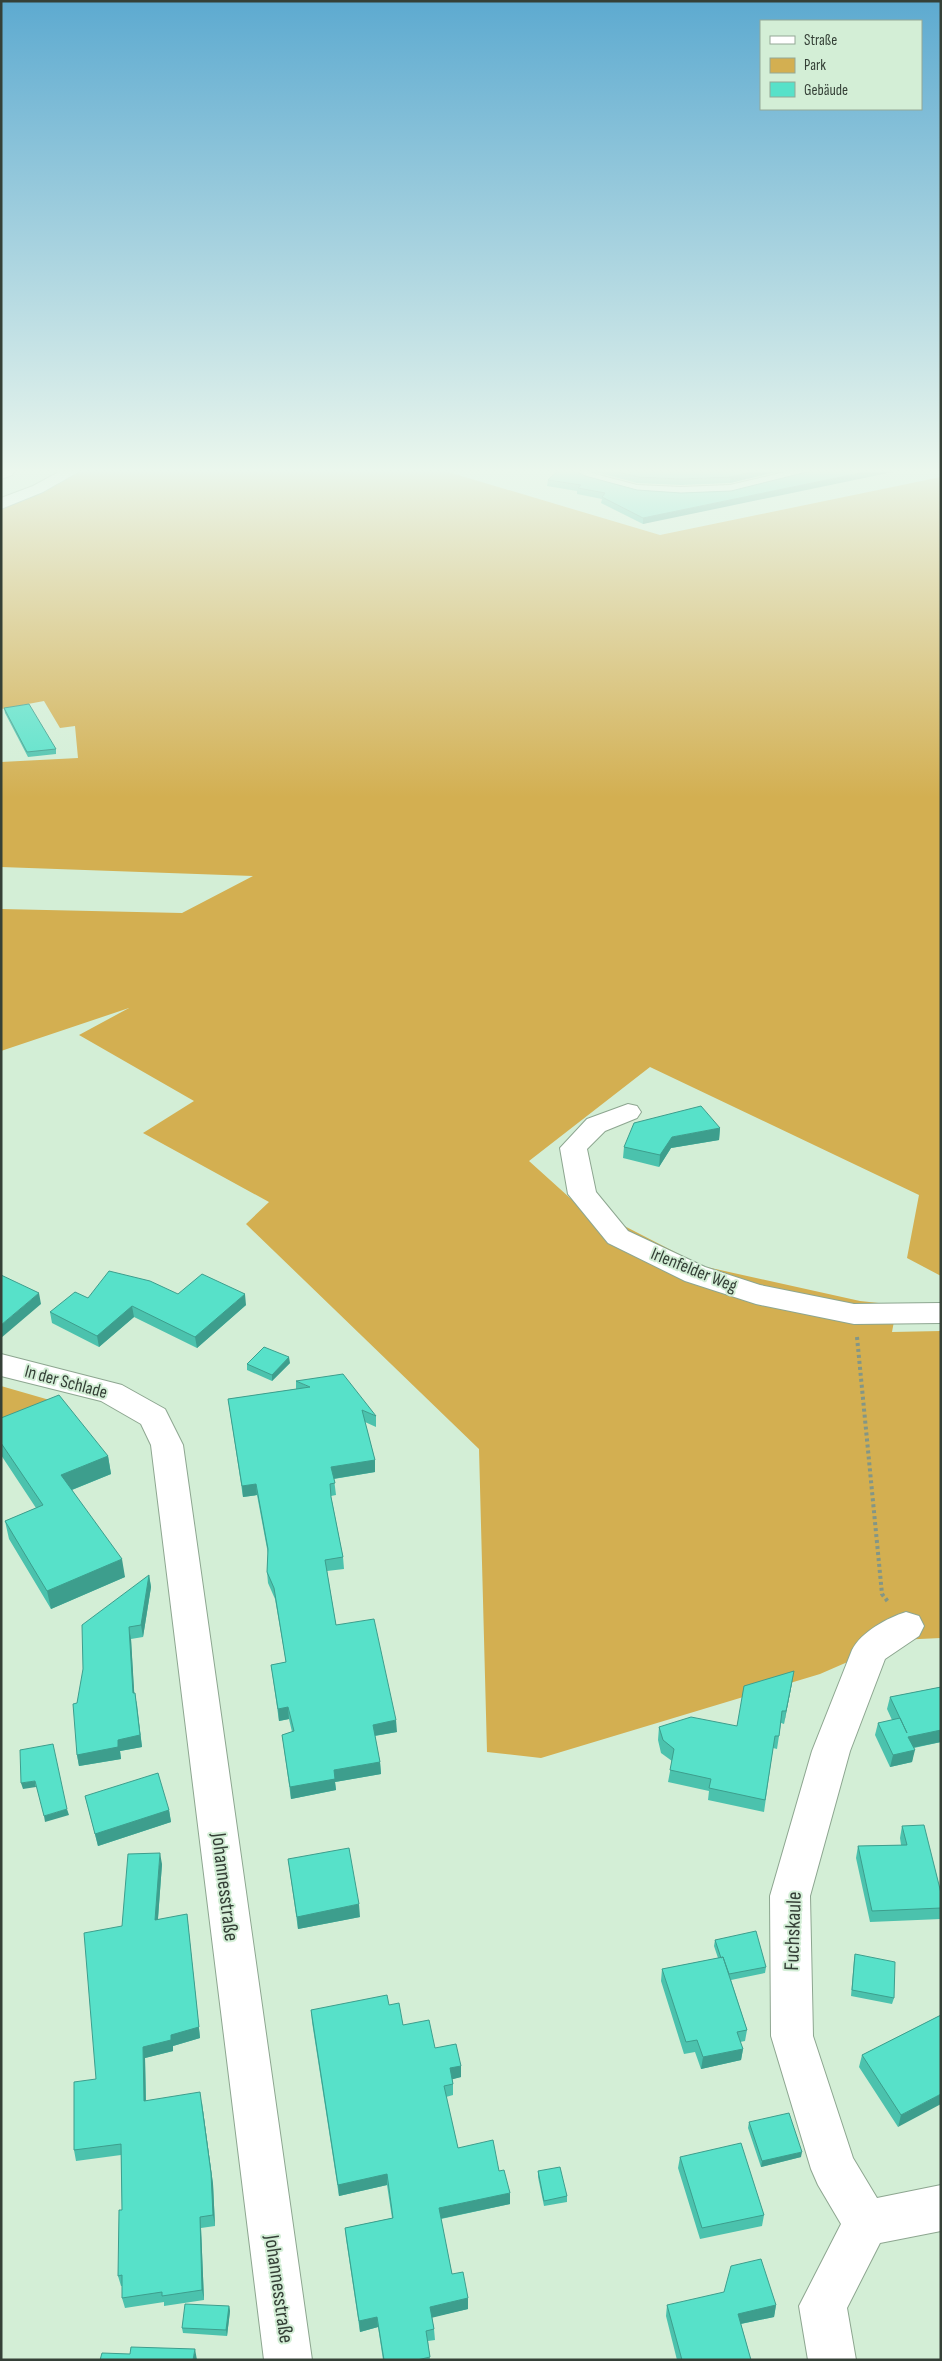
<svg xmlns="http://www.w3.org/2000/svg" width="942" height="2361" font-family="'Sofia Sans Condensed',sans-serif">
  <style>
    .green { fill: #d3af51 }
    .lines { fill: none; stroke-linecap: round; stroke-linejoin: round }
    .minor-casing { stroke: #8da690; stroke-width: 2 }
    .path { stroke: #839686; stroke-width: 4; stroke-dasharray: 3 3; stroke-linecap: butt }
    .minor { fill: #fff; fill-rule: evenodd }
    .wall { fill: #4bc2ad }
    .shaded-wall { fill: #3d9e8d }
    .building { fill: #57e1c9; stroke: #3d9e8d }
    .labels { text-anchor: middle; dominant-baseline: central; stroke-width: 4; stroke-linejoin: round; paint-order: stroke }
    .street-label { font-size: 18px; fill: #354037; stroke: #d3eed6 }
    .near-street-label { font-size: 21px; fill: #354037; stroke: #d3eed6 }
  </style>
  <rect width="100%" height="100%" fill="#d3eed6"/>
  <path class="green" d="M 91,467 L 431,467 L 660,535 L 941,477 L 941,1276 L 907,1258 L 919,1195 L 650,1067 L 529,1161 L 570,1198 L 702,1266 L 860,1301 L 897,1305 L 892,1332 L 941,1331 L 941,1638 L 898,1640 L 820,1674 L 541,1758 L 487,1752 L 479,1449 L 246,1224 L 269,1202 L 143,1133 L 194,1101 L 79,1035 L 129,1008 L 1,1051 L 1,909 L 182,913 L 253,876 L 1,867 L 1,762 L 78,758 L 75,726 L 60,728 L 44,701 L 1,709 L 1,510 Z
    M 1,1386 L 53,1401 L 1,1423 Z"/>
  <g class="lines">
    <defs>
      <path id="minor" d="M 68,467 L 87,467 L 43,492 L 1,509 L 1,498 L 33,486 Z
        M 561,467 L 581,467 L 595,474 L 637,485 L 681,487 L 730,485 L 806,467 L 834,467 L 832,470 L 730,495 L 681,497 L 637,494 L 585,480 Z
        M 7,468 L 14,472 L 12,475 L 1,479 L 1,469 Z
        M 628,1104 L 637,1106 L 641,1112 L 637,1118 L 605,1131 L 587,1149 L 596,1192 L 628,1231 L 705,1267 L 760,1285 L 854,1304 L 941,1303 L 941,1323 L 854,1324 L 756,1304 L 685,1281 L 608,1243 L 568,1194 L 560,1148 L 587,1119 Z
        M 1,1354 L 122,1385 L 165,1409 L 183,1445 L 312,2360 L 264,2360 L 151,1445 L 141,1424 L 101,1401 L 1,1376 Z
        M 906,1612 L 919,1616 L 924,1626 L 919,1636 L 885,1659 L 850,1751 L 810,1896 L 813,2036 L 853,2158 L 877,2198 L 941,2185 L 941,2231 L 880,2243 L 847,2308 L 856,2360 L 808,2360 L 799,2306 L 841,2224 L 818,2185 L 811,2169 L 771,2036 L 770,1896 L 812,1751 L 852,1650 C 861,1632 887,1618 906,1612 Z"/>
    </defs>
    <use href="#minor" class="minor-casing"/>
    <path class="path" d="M 857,1337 L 882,1594 L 889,1603"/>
    <use href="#minor" class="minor"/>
  </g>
  <path class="wall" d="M 508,467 L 536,467 L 535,471 Z
    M 586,467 L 796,467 L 730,483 L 681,485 L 637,483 L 596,472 Z
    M 585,476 L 637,490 L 681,493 L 731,491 L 643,524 L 601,503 L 602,499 L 577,494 L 577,491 L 547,486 L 548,480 Z
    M 4,708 L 56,749 L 56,754 L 28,757 L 5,713 Z
    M 720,1128 L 719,1140 L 671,1148 L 659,1167 L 623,1158 L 624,1147 Z
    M 178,1294 L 246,1305 L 197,1348 L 134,1317 L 99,1347 L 52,1323 L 50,1312 L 88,1298 Z
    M 290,1363 L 272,1381 L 247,1370 L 247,1364 Z
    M 296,1381 L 376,1416 L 376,1427 L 365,1422 L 375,1460 L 375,1472 L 334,1479 L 336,1495 L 331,1496 L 343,1557 L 344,1569 L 327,1571 L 336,1625 L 397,1732 L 375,1736 L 380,1762 L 381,1774 L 335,1782 L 336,1790 L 291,1799 L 282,1735 L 292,1732 L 289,1719 L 279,1721 L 271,1665 L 286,1662 L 275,1599 L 268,1583 L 267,1572 L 268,1554 L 257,1495 L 243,1497 L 228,1399 L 296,1389 Z
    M 1,1418 L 108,1456 L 111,1474 L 72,1490 L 125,1577 L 51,1609 L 9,1539 L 5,1521 L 36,1508 L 1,1455 Z
    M 149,1575 L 151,1587 L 143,1637 L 131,1639 L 134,1693 L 137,1704 L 142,1747 L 120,1751 L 121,1759 L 79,1766 L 77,1755 Z
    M 792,1683 L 784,1724 L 781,1723 L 777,1749 L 773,1748 L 764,1812 L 708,1800 L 709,1791 L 668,1782 L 672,1761 L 661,1753 L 658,1740 L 659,1727 L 737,1726 Z
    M 941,1687 L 941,1742 L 914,1748 L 912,1762 L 890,1767 L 875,1735 L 878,1723 L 892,1720 L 887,1709 L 890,1697 Z
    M 85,1796 L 169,1810 L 171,1822 L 98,1846 Z
    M 902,1826 L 941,1893 L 941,1919 L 870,1922 L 856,1858 L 858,1846 L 901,1845 L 900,1838 Z
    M 288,1859 L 360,1917 L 298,1929 Z
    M 162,1864 L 158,1919 L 188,1925 L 200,2038 L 173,2046 L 173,2051 L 145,2058 L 146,2101 L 202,2103 L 213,2184 L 215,2226 L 201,2228 L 204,2300 L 164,2306 L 164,2302 L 125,2308 L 122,2298 L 122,2286 L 121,2286 L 118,2276 L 122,2210 L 121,2155 L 76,2161 L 74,2150 L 96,2079 L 122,1926 Z
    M 715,1940 L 766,1967 L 765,1973 L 731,1980 L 747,2030 L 745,2041 L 740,2042 L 743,2049 L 741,2060 L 701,2069 L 695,2052 L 684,2054 L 661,1981 L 662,1969 L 718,1958 L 714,1946 Z
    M 855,1954 L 894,1998 L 892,2004 L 851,1996 L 854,1960 Z
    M 389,2005 L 403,2025 L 435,2048 L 461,2066 L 461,2077 L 452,2079 L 453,2084 L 453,2095 L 446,2097 L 458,2148 L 499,2171 L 510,2204 L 441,2219 L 452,2274 L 468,2298 L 468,2309 L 432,2317 L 434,2329 L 435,2340 L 428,2341 L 430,2360 L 383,2360 L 378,2327 L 360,2332 L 346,2239 L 345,2228 L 392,2218 L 387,2185 L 339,2196 L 312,2022 L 311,2010 Z
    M 941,2015 L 898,2127 L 859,2067 L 862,2055 Z
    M 749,2122 L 801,2157 L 761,2167 L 748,2128 Z
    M 680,2157 L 764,2215 L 762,2226 L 700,2239 L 678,2168 Z
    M 538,2171 L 567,2196 L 567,2202 L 544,2206 L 538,2177 Z
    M 667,2305 L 776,2305 L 774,2317 L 741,2324 L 751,2360 L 677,2360 L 666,2316 Z
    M 229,2306 L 230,2311 L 227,2336 L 183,2333 L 182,2328 Z"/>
  <path class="shaded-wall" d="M 771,467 L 796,467 L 730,483 L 730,477 Z
    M 889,467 L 917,467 L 643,524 L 643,518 Z
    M 720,1128 L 719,1140 L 671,1148 L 659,1167 L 660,1155 L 672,1137 Z
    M 39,1293 L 41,1304 L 1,1338 L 1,1325 Z
    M 245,1294 L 246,1305 L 197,1348 L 195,1337 Z
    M 132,1306 L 134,1317 L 99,1347 L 97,1336 Z
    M 289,1357 L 290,1363 L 272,1381 L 272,1375 Z
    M 108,1456 L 111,1474 L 64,1493 L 61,1475 Z
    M 375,1460 L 375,1472 L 332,1479 L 331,1467 Z
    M 256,1484 L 257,1495 L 243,1497 L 242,1486 Z
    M 122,1559 L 125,1577 L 51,1609 L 47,1591 Z
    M 149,1575 L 151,1587 L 143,1637 L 141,1625 Z
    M 129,1627 L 131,1639 L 135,1705 L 133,1693 Z
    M 794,1671 L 792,1683 L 784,1724 L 786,1711 Z
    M 135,1693 L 142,1747 L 120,1751 L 121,1759 L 79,1766 L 77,1755 L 118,1740 Z
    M 288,1707 L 289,1719 L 279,1721 L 278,1709 Z
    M 396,1720 L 397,1732 L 373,1736 L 373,1725 Z
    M 941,1730 L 941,1742 L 906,1749 L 908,1737 Z
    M 915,1750 L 912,1762 L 890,1767 L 893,1755 Z
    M 380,1762 L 381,1774 L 335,1782 L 336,1790 L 291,1799 L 290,1787 L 334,1770 Z
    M 35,1781 L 36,1787 L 23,1789 L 21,1783 Z
    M 67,1809 L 69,1815 L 45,1822 L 44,1816 Z
    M 169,1810 L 171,1822 L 98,1846 L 95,1834 Z
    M 160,1853 L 162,1864 L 157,1931 L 155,1920 Z
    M 359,1904 L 360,1917 L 298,1929 L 297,1917 Z
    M 187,1914 L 200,2038 L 173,2046 L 173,2051 L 145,2058 L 146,2112 L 144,2101 L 143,2047 L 171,2035 Z
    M 743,2049 L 741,2060 L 701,2069 L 703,2057 Z
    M 461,2066 L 461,2077 L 450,2080 L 450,2068 Z
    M 941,2094 L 941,2104 L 898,2127 L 901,2115 Z
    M 202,2103 L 213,2184 L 215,2226 L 213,2215 Z
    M 802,2152 L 801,2157 L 761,2167 L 762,2161 Z
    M 387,2174 L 387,2185 L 339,2196 L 338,2185 Z
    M 510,2193 L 510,2204 L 439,2219 L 439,2208 Z
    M 200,2217 L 201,2228 L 204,2300 L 202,2290 Z
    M 468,2298 L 468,2309 L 431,2318 L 430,2307 Z
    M 776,2305 L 774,2317 L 735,2325 L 738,2314 Z
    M 229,2306 L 230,2311 L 227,2336 L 226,2330 Z
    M 377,2317 L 378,2327 L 360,2332 L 359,2321 Z
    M 195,2349 L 197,2360 L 193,2360 Z"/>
  <path class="building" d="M 562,467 L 569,467 L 585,476 L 637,490 L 681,493 L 731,491 L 827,467 L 889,467 L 643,518 L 602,497 L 605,493 L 578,488 L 581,485 L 548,480 Z
    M 600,467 L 771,467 L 730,477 L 681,479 L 638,477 Z
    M 29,704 L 56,749 L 27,752 L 4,708 Z
    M 701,1106 L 720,1128 L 672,1137 L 660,1155 L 624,1147 L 634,1123 Z
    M 109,1271 L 150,1281 L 178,1294 L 202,1274 L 245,1294 L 195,1337 L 132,1306 L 97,1336 L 50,1312 L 75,1292 L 88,1298 Z
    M 1,1275 L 39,1293 L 1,1325 Z
    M 264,1347 L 289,1357 L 272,1375 L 247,1364 Z
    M 343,1374 L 376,1416 L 362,1410 L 375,1460 L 331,1467 L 335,1483 L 330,1484 L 331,1497 L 343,1557 L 325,1560 L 336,1625 L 374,1619 L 396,1720 L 373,1725 L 380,1762 L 334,1770 L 335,1779 L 290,1787 L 282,1735 L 294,1731 L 288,1707 L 278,1709 L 271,1665 L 286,1662 L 274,1588 L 267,1572 L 268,1549 L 256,1484 L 242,1486 L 228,1399 L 310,1387 L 296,1381 Z
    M 59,1395 L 108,1456 L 61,1475 L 122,1559 L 47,1591 L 5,1521 L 43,1505 L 1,1443 L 1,1418 Z
    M 149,1575 L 141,1625 L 129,1627 L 133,1693 L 135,1693 L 140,1735 L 118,1740 L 118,1747 L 77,1755 L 73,1704 L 77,1703 L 83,1669 L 82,1625 Z
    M 794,1671 L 786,1711 L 782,1711 L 779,1736 L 775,1736 L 765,1800 L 709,1788 L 711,1779 L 670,1770 L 674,1749 L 663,1740 L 659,1727 L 691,1717 L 737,1726 L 744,1686 Z
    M 941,1687 L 941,1730 L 908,1737 L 915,1750 L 893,1755 L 878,1723 L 900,1718 L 907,1733 L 890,1697 Z
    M 53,1744 L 67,1809 L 44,1816 L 35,1781 L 21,1783 L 20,1750 Z
    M 158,1773 L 169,1810 L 95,1834 L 85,1796 Z
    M 924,1825 L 941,1893 L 941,1908 L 872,1911 L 858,1846 L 907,1845 L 902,1826 Z
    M 349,1848 L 359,1904 L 297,1917 L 288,1859 Z
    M 160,1853 L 155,1920 L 187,1914 L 199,2027 L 171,2035 L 171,2040 L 143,2047 L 144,2101 L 200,2092 L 211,2173 L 213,2215 L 200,2217 L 202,2290 L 162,2296 L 162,2292 L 122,2298 L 122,2275 L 118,2276 L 119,2210 L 122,2210 L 121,2144 L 74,2150 L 74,2082 L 96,2079 L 84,1933 L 122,1926 L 128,1854 Z
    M 756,1931 L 766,1967 L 729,1974 L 723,1957 L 721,1958 L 715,1940 Z
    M 855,1954 L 895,1962 L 894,1998 L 852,1990 Z
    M 723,1957 L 747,2030 L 737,2032 L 743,2049 L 703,2057 L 697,2040 L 686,2042 L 662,1969 Z
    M 387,1995 L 389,2005 L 399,2003 L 403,2025 L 429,2020 L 435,2048 L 456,2044 L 461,2066 L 450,2068 L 453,2084 L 444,2086 L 458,2148 L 493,2140 L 499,2171 L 504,2170 L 510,2193 L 439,2208 L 452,2274 L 463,2272 L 468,2298 L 430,2307 L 434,2329 L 426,2331 L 430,2357 L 417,2360 L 384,2360 L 377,2317 L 359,2321 L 345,2228 L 393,2218 L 387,2174 L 338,2185 L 311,2010 Z
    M 941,2015 L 941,2094 L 901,2115 L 862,2055 Z
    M 789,2113 L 802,2152 L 762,2161 L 749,2122 Z
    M 741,2143 L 764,2215 L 702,2228 L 680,2157 Z
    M 560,2167 L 567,2196 L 544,2201 L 538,2171 Z
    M 761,2259 L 776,2305 L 738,2314 L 751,2360 L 682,2360 L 667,2305 L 724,2292 L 731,2266 Z
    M 185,2304 L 229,2306 L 226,2330 L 182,2328 Z
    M 131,2347 L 195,2349 L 193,2360 L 100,2360 L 102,2353 L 130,2354 Z"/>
  <linearGradient id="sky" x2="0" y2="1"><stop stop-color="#5daad0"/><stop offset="0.59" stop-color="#ebf7ed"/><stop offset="1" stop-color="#ebf7ed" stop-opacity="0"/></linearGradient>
  <rect width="942" height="798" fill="url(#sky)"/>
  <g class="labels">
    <g class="street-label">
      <text transform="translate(694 1270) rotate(22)">Irlenfelder Weg</text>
      <text transform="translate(66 1382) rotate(15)">In der Schlade</text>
    </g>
    <g class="near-street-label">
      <text transform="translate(225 1887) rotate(83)">Johannesstraße</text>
      <text transform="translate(793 1931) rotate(-88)">Fuchskaule</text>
      <text transform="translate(279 2289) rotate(82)">Johannesstraße</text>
    </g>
  </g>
  <rect width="942" height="2361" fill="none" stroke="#354037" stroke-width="5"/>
  <rect x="760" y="20" width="162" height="90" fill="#d3eed6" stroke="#94a896"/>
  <rect x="770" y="36" width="25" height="8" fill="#ffffff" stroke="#94a896"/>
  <text x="804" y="45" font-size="15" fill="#354037">Straße</text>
  <rect x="770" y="58" width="25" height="15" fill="#d3af51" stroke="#94a896"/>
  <text x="804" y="70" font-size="15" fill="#354037">Park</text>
  <rect x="770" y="82" width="25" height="15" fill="#57e1c9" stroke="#94a896"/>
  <text x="804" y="95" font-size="15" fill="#354037">Gebäude</text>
</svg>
